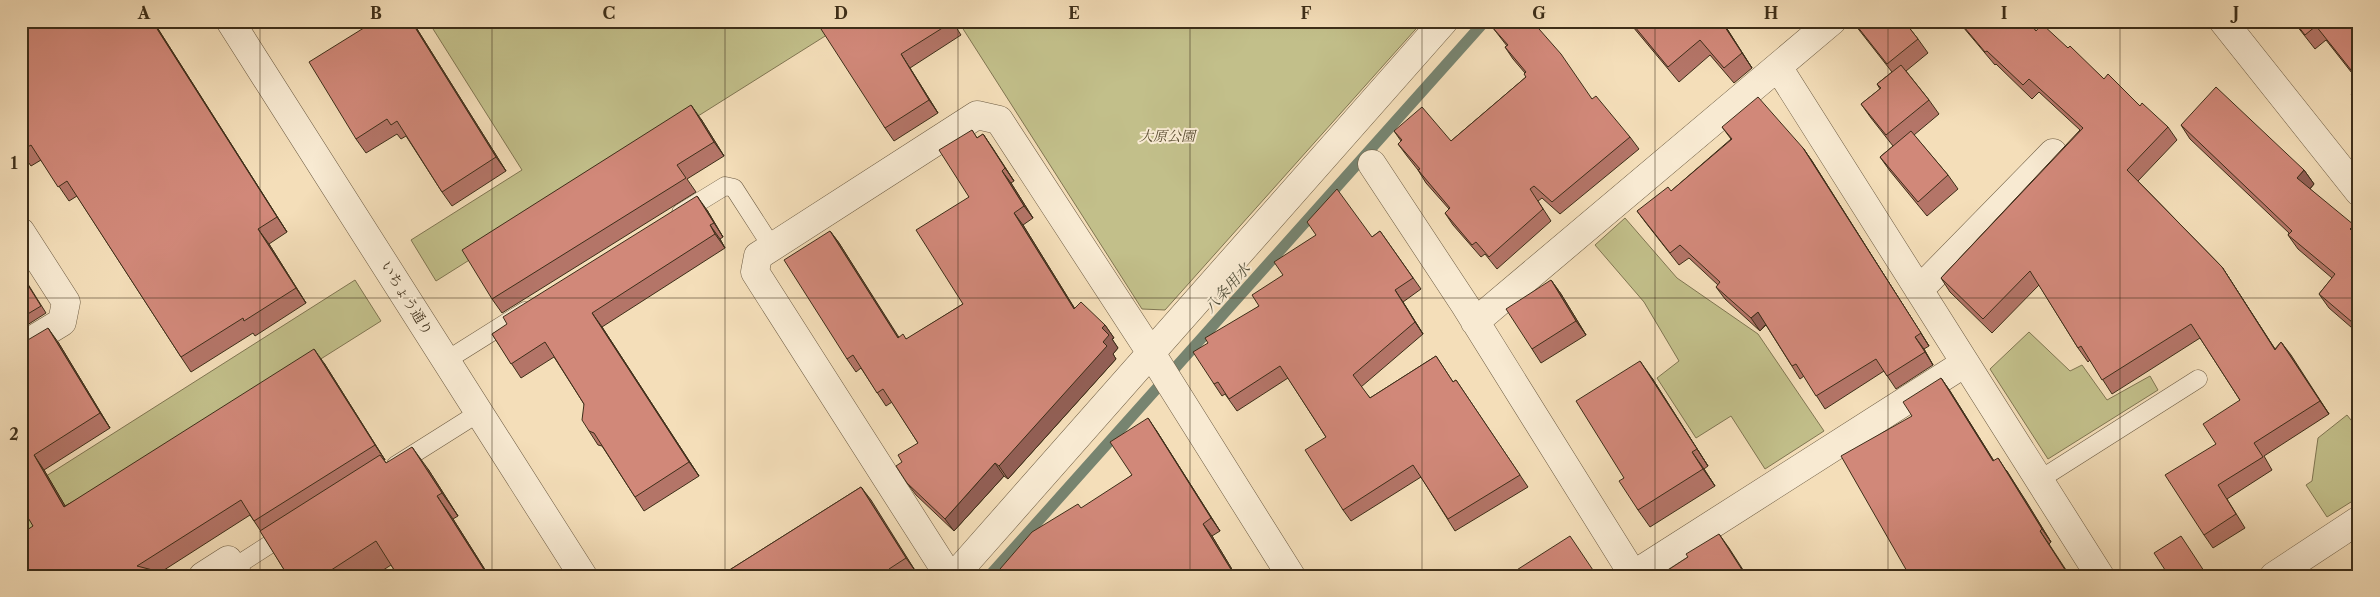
<svg xmlns="http://www.w3.org/2000/svg" width="2380" height="597" font-family="'Libre Caslon Text','Noto Serif JP',serif">
  <style>
    .green { fill: #c2bf8a; stroke: #807652 }
    .lines { fill: none; stroke-linecap: round; stroke-linejoin: round }
    .stream { stroke: #778470; stroke-width: 11 }
    .service-casing { stroke: #6b5a41; stroke-width: 19 }
    .minor-casing { stroke: #6b5a41; stroke-width: 29 }
    .tertiary-casing { stroke: #6b5a41; stroke-width: 29 }
    .service { stroke: #f8ead2; stroke-width: 18 }
    .minor { stroke: #f8ead2; stroke-width: 28 }
    .tertiary { stroke: #f8ead2; stroke-width: 28 }
    .wall { fill: #b47568; stroke: #3d2e19 }
    .shaded-wall { fill: #925f55; stroke: #3d2e19 }
    .building { fill: #d18879; stroke: #3d2e19 }
    .grid { fill: none; stroke: #3d2e19; stroke-width: 1; stroke-opacity: 0.55 }
    .labels { text-anchor: middle; dominant-baseline: central; stroke-width: 4; stroke-linejoin: round; paint-order: stroke }
    .park-label { font-size: 14px; font-style: italic; fill: #584b30; stroke: #f8ead2 }
    .street-label { font-size: 14px; fill: #3d2e19; stroke: #f8ead2 }
    .water-label { font-size: 15px; font-style: italic; fill: #55523d; stroke: #f8ead2 }
    .neatline { fill: none; stroke: #3d2e19; stroke-width: 2 }
    .grid-label { font-size: 16px; text-anchor: middle; font-weight: bold; fill: #3d2e19 }
  </style>
  <rect width="100%" height="100%" fill="#f4deb9"/>
  <filter id="stains"><feTurbulence type="fractalNoise" baseFrequency=".004" numOctaves="4"/><feColorMatrix values="0 0 0 0 .2 0 0 0 0 .09 0 0 0 0 .02 0 0 0 .5 -.17"/></filter>
  <radialGradient id="worn" r=".72"><stop offset=".6" stop-color="#630" stop-opacity="0"/><stop offset="1" stop-color="#630" stop-opacity=".3"/></radialGradient>
  <path class="green" d="M 428,21 L 849,21 L 436,281 L 411,240 L 522,170 Z
    M 958,21 L 1423,21 L 1165,310 L 1142,309 Z
    M 1625,218 L 1677,278 L 1758,334 L 1824,431 L 1765,469 L 1731,416 L 1696,438 L 1657,378 L 1679,361 L 1644,302 L 1595,245 Z
    M 355,280 L 381,321 L 21,548 L 21,492 Z
    M 2029,332 L 2070,371 L 2082,365 L 2107,400 L 2150,376 L 2158,390 L 2048,459 L 1990,369 Z
    M 2347,415 L 2359,430 L 2359,497 L 2327,517 L 2306,485 L 2312,481 L 2318,438 Z"/>
  <g class="lines">
    <path class="stream" d="M 991,574 L 1485,21"/>
    <defs>
      <path id="service" d="M 681,213 L 725,186 L 734,188 L 772,247
        M 447,360 L 525,311
        M 396,465 L 480,412
        M 2039,480 L 2198,379
        M 233,568 L 289,532"/>
      <path id="minor" d="M 2223,21 L 2359,192
        M 1778,67 L 2100,576
        M 1372,164 L 1465,305 L 1634,576
        M 21,232 L 66,302 L 62,322 L 21,347
        M 1919,290 L 2053,153
        M 1475,322 L 1832,21
        M 1633,575 L 1965,363
        M 203,576 L 228,560 L 238,576
        M 949,576 L 755,272 L 758,256 L 977,115 L 999,120 L 1151,353 L 1291,576
        M 954,576 L 1444,21
        M 2274,576 L 2359,520"/>
      <path id="tertiary" d="M 230,21 L 583,576"/>
    </defs>
    <use href="#service" class="service-casing"/>
    <use href="#minor" class="minor-casing"/>
    <use href="#tertiary" class="tertiary-casing"/>
    <use href="#service" class="service"/>
    <use href="#minor" class="minor"/>
    <use href="#tertiary" class="tertiary"/>
  </g>
  <path class="wall" d="M 21,21 L 153,21 L 287,232 L 269,244 L 306,303 L 255,336 L 253,333 L 191,372 L 181,357 L 77,196 L 69,201 L 41,160 L 31,166 L 21,152 Z
    M 375,21 L 412,21 L 506,171 L 452,206 L 442,192 L 406,136 L 401,139 L 397,134 L 366,153 L 356,139 Z
    M 833,21 L 952,21 L 961,35 L 910,68 L 938,113 L 894,141 L 885,128 Z
    M 1628,21 L 1727,21 L 1724,24 L 1752,68 L 1734,83 L 1710,55 L 1679,82 Z
    M 1764,21 L 1776,21 L 1769,27 Z
    M 1852,21 L 1904,21 L 1918,39 L 1928,53 L 1906,71 L 1929,100 L 1939,114 L 1914,135 L 1948,175 L 1958,189 L 1927,216 L 1890,171 L 1880,157 L 1893,146 L 1871,118 L 1861,104 L 1880,89 L 1877,84 L 1892,72 Z
    M 1958,21 L 2028,21 L 2036,31 L 2068,48 L 2104,79 L 2168,127 L 2177,140 L 2138,181 L 2222,267 L 2275,349 L 2281,342 L 2329,414 L 2264,456 L 2272,470 L 2227,499 L 2245,528 L 2213,548 L 2204,535 L 2216,444 L 2240,400 L 2200,338 L 2112,394 L 2090,360 L 2088,362 L 2078,348 L 2039,285 L 1992,333 L 1950,292 L 1941,278 L 2080,130 L 2039,92 L 2032,99 L 1996,64 L 1995,65 Z
    M 2293,21 L 2359,21 L 2359,82 L 2326,40 L 2315,49 Z
    M 1493,28 L 1592,99 L 1630,137 L 1639,149 L 1560,214 L 1542,198 L 1538,201 L 1551,221 L 1497,269 L 1485,254 L 1481,257 L 1453,225 L 1445,213 L 1449,209 L 1426,183 L 1418,170 L 1407,156 L 1398,144 L 1401,141 L 1394,131 L 1451,141 L 1526,77 L 1525,73 L 1513,59 L 1505,47 L 1507,46 Z
    M 701,119 L 724,156 L 687,179 L 696,192 L 502,313 L 492,299 Z
    M 2181,125 L 2304,170 L 2314,184 L 2310,189 L 2359,232 L 2359,334 L 2329,308 L 2319,294 L 2332,278 L 2298,249 L 2288,235 L 2289,233 L 2190,139 Z
    M 1722,127 L 1803,148 L 1812,161 L 1929,346 L 1924,349 L 1933,365 L 1896,389 L 1884,371 L 1825,409 L 1804,376 L 1800,379 L 1766,325 L 1760,331 L 1725,299 L 1716,287 L 1718,285 L 1689,258 L 1679,265 L 1646,223 L 1637,211 L 1671,191 L 1731,139 Z
    M 972,130 L 977,138 L 983,134 L 1014,181 L 1011,183 L 1033,218 L 1023,225 L 1075,309 L 1105,325 L 1114,338 L 1112,339 L 1118,348 L 1113,354 L 1116,359 L 1008,479 L 1004,476 L 954,531 L 916,495 L 907,483 L 902,462 L 918,443 L 892,402 L 886,406 L 861,368 L 856,372 L 847,359 L 830,231 L 839,243 L 898,337 L 907,339 L 963,304 L 969,197 Z
    M 707,210 L 723,237 L 720,239 L 725,248 L 602,327 L 699,476 L 644,511 L 602,446 L 598,445 L 589,431 L 584,404 L 554,357 L 521,378 L 492,334 Z
    M 1380,231 L 1421,289 L 1403,302 L 1423,334 L 1361,387 L 1370,398 L 1436,356 L 1453,382 L 1456,380 L 1528,487 L 1455,531 L 1421,477 L 1351,521 L 1343,510 L 1326,437 L 1288,378 L 1237,411 L 1225,394 L 1222,396 L 1214,384 L 1208,343 L 1259,306 L 1283,275 L 1316,235 L 1372,237 Z
    M 21,273 L 46,313 L 21,329 Z
    M 1551,280 L 1561,294 L 1586,335 L 1541,363 L 1532,349 Z
    M 58,342 L 110,428 L 44,470 L 65,506 L 324,363 L 385,460 L 384,460 L 386,463 L 428,469 L 458,516 L 453,519 L 489,576 L 398,576 L 391,565 L 374,576 L 288,576 L 260,530 L 250,515 L 161,572 L 21,576 L 33,526 L 23,349 Z
    M 1652,378 L 1708,466 L 1704,469 L 1715,486 L 1650,527 L 1638,510 L 1624,478 Z
    M 1941,378 L 1950,391 L 1994,461 L 2007,471 L 2051,542 L 2049,544 L 1908,573 L 1912,416 Z
    M 1156,430 L 1220,531 L 1212,536 L 1236,576 L 994,576 L 1132,475 Z
    M 861,487 L 916,572 L 909,576 L 720,576 Z"/>
  <path class="shaded-wall" d="M 152,21 L 153,21 L 287,232 L 277,217 Z
    M 411,21 L 412,21 L 506,171 L 496,157 Z
    M 1721,21 L 1722,21 L 1752,68 L 1742,53 Z
    M 901,54 L 910,68 L 938,113 L 929,100 Z
    M 691,105 L 701,119 L 724,156 L 714,142 Z
    M 983,134 L 992,147 L 1014,181 L 1005,168 Z
    M 1803,148 L 1812,161 L 1929,346 L 1921,333 Z
    M 2304,170 L 2314,184 L 2307,192 L 2297,178 Z
    M 1002,171 L 1011,183 L 1033,218 L 1024,206 Z
    M 697,196 L 707,210 L 723,237 L 714,223 Z
    M 1014,213 L 1023,225 L 1083,322 L 1074,309 Z
    M 710,225 L 720,239 L 725,248 L 715,234 Z
    M 2354,225 L 2359,232 L 2359,241 L 2350,229 Z
    M 258,229 L 269,244 L 306,303 L 296,288 Z
    M 830,231 L 839,243 L 907,350 L 898,338 Z
    M 2359,249 L 2359,269 L 2351,258 Z
    M 2222,267 L 2231,281 L 2284,363 L 2275,350 Z
    M 1551,280 L 1561,294 L 1586,335 L 1576,321 Z
    M 1395,290 L 1403,302 L 1423,334 L 1415,322 Z
    M 1758,312 L 1766,324 L 1760,331 L 1751,318 Z
    M 592,313 L 602,327 L 699,476 L 689,462 Z
    M 1105,325 L 1114,338 L 1112,339 L 1118,348 L 1113,354 L 1116,359 L 1008,479 L 999,466 L 1103,342 L 1102,328 Z
    M 48,328 L 58,342 L 110,428 L 100,413 Z
    M 1915,337 L 1924,349 L 1933,365 L 1925,352 Z
    M 2281,342 L 2291,355 L 2329,414 L 2320,401 Z
    M 314,349 L 324,363 L 385,460 L 375,445 Z
    M 1640,361 L 1652,378 L 1708,466 L 1697,449 Z
    M 1941,378 L 1950,391 L 2002,474 L 1993,461 Z
    M 1148,418 L 1156,430 L 1220,531 L 1211,518 Z
    M 412,447 L 428,469 L 458,516 L 442,493 Z
    M 1692,452 L 1704,469 L 1715,486 L 1703,469 Z
    M 34,455 L 44,470 L 74,521 L 64,507 Z
    M 1998,458 L 2026,501 L 2051,542 L 2042,529 Z
    M 995,463 L 1004,476 L 954,531 L 945,519 Z
    M 861,487 L 871,500 L 916,572 L 906,558 Z
    M 437,496 L 453,519 L 489,576 L 488,576 Z
    M 1203,524 L 1212,536 L 1236,576 L 1235,576 Z
    M 2040,531 L 2049,544 L 2070,576 L 2069,576 Z
    M 1719,534 L 1729,548 L 1747,576 L 1746,576 Z"/>
  <path class="building" d="M 21,21 L 152,21 L 277,217 L 258,229 L 296,288 L 244,321 L 243,318 L 181,357 L 67,181 L 58,187 L 31,145 L 21,151 Z
    M 375,21 L 411,21 L 496,157 L 442,192 L 397,121 L 391,125 L 387,119 L 356,139 L 309,62 Z
    M 833,21 L 951,21 L 952,22 L 901,54 L 929,100 L 885,128 L 821,29 Z
    M 1501,21 L 1532,21 L 1561,54 L 1592,99 L 1596,96 L 1630,137 L 1552,202 L 1534,186 L 1530,189 L 1543,209 L 1489,257 L 1476,242 L 1472,245 L 1445,213 L 1450,208 L 1418,170 L 1420,169 L 1398,144 L 1402,140 L 1394,131 L 1422,107 L 1451,141 L 1526,77 L 1524,74 L 1526,72 L 1505,47 L 1508,45 L 1493,28 Z
    M 1630,21 L 1721,21 L 1742,53 L 1724,68 L 1700,40 L 1668,67 Z
    M 1853,21 L 1904,21 L 1918,39 L 1887,64 Z
    M 1959,21 L 2028,21 L 2036,31 L 2042,24 L 2068,48 L 2070,46 L 2104,79 L 2108,74 L 2140,106 L 2142,103 L 2168,127 L 2127,170 L 2222,267 L 2275,350 L 2281,342 L 2320,401 L 2254,443 L 2263,457 L 2218,485 L 2236,514 L 2204,535 L 2165,475 L 2216,444 L 2203,424 L 2240,400 L 2191,324 L 2102,380 L 2081,346 L 2078,348 L 2030,271 L 1983,319 L 1941,278 L 2083,128 L 2029,79 L 2023,85 L 1987,51 L 1985,52 Z
    M 2294,21 L 2359,21 L 2359,80 L 2316,26 L 2305,35 Z
    M 1901,65 L 1929,100 L 1886,135 L 1861,104 L 1881,88 L 1877,84 Z
    M 2216,87 L 2304,170 L 2297,178 L 2354,225 L 2350,229 L 2359,236 L 2359,249 L 2351,258 L 2359,264 L 2359,328 L 2319,294 L 2335,274 L 2288,235 L 2292,231 L 2181,125 Z
    M 2359,88 L 2359,105 L 2351,94 Z
    M 1758,97 L 1803,148 L 1921,333 L 1915,337 L 1925,352 L 1887,376 L 1876,359 L 1816,396 L 1796,364 L 1792,366 L 1758,312 L 1751,318 L 1716,287 L 1720,282 L 1680,245 L 1670,253 L 1637,211 L 1668,187 L 1671,191 L 1732,139 L 1722,127 Z
    M 691,105 L 714,142 L 677,165 L 686,178 L 492,299 L 462,250 Z
    M 972,130 L 977,138 L 983,134 L 1005,168 L 1002,171 L 1024,206 L 1014,213 L 1074,309 L 1081,302 L 1105,325 L 1102,328 L 1109,335 L 1103,342 L 1107,346 L 999,466 L 995,463 L 945,519 L 907,483 L 896,466 L 902,462 L 898,455 L 918,443 L 883,389 L 877,393 L 853,355 L 847,359 L 784,260 L 830,231 L 898,338 L 903,334 L 906,339 L 963,304 L 916,230 L 969,197 L 939,150 Z
    M 1911,131 L 1948,175 L 1918,202 L 1880,157 Z
    M 1337,189 L 1372,237 L 1380,231 L 1413,278 L 1395,290 L 1415,322 L 1353,375 L 1370,398 L 1436,356 L 1453,382 L 1456,380 L 1520,475 L 1448,519 L 1413,465 L 1343,510 L 1305,450 L 1326,437 L 1280,366 L 1229,399 L 1218,382 L 1214,384 L 1193,352 L 1208,343 L 1205,338 L 1259,306 L 1252,295 L 1283,275 L 1274,262 L 1316,235 L 1307,222 Z
    M 697,196 L 714,223 L 710,225 L 715,234 L 592,313 L 689,462 L 635,497 L 594,433 L 589,431 L 582,420 L 584,404 L 545,342 L 511,364 L 492,334 L 507,324 L 503,317 Z
    M 21,274 L 41,306 L 21,318 Z
    M 1551,280 L 1576,321 L 1532,349 L 1506,309 Z
    M 48,328 L 100,413 L 34,455 L 64,507 L 314,349 L 375,445 L 254,521 L 241,500 L 137,566 L 176,576 L 21,576 L 21,534 L 33,526 L 21,506 L 21,350 L 23,349 L 21,346 L 21,344 Z
    M 1640,361 L 1697,449 L 1692,452 L 1703,469 L 1638,510 L 1619,481 L 1624,478 L 1576,401 Z
    M 1941,378 L 1993,461 L 1998,458 L 2042,529 L 2040,531 L 2069,576 L 1903,576 L 1908,573 L 1841,456 L 1912,416 L 1903,402 Z
    M 1148,418 L 1211,518 L 1203,524 L 1235,576 L 994,576 L 1032,532 L 1078,504 L 1081,508 L 1132,475 L 1110,442 Z
    M 412,447 L 442,493 L 437,496 L 488,576 L 398,576 L 376,541 L 322,576 L 288,576 L 260,531 L 380,455 L 386,463 Z
    M 861,487 L 906,558 L 889,569 L 891,572 L 885,576 L 720,576 Z
    M 1719,534 L 1746,576 L 1672,576 L 1668,570 L 1688,557 L 1686,554 Z
    M 1570,536 L 1597,576 L 1514,576 L 1512,573 Z
    M 2181,536 L 2206,574 L 2203,576 L 2169,576 L 2154,553 Z
    M 2359,537 L 2359,554 L 2351,542 Z"/>
  <path class="grid" d="M 260,21 L 260,576M 492,21 L 492,576M 725,21 L 725,576M 958,21 L 958,576M 1190,21 L 1190,576M 1422,21 L 1422,576M 1655,21 L 1655,576M 1888,21 L 1888,576M 2120,21 L 2120,576M 21,298 L 2359,298"/>
  <g class="labels">
    <g class="park-label">
      <text x="1167" y="136">大原公園</text>
    </g>
    <g class="street-label">
      <text transform="translate(407 298) rotate(58)">いちょう通り</text>
    </g>
    <g class="water-label">
      <text transform="translate(1227 288) rotate(-48)">八条用水</text>
    </g>
  </g>
  <rect width="2380" height="597" fill="none" stroke="#f4deb9" stroke-width="55"/>
  <rect x="28" y="28" width="2324" height="542" class="neatline"/>
  <g class="grid-label">
    <text x="144" y="19">A</text>
    <text x="376" y="19">B</text>
    <text x="609" y="19">C</text>
    <text x="841" y="19">D</text>
    <text x="1074" y="19">E</text>
    <text x="1306" y="19">F</text>
    <text x="1539" y="19">G</text>
    <text x="1771" y="19">H</text>
    <text x="2004" y="19">I</text>
    <text x="2236" y="19">J</text>
    <text x="14" y="169">1</text>
    <text x="14" y="440">2</text>
  </g>
  <rect width="100%" height="100%" filter="url(#stains)"/>
  <rect width="100%" height="100%" fill="url(#worn)"/>
</svg>
